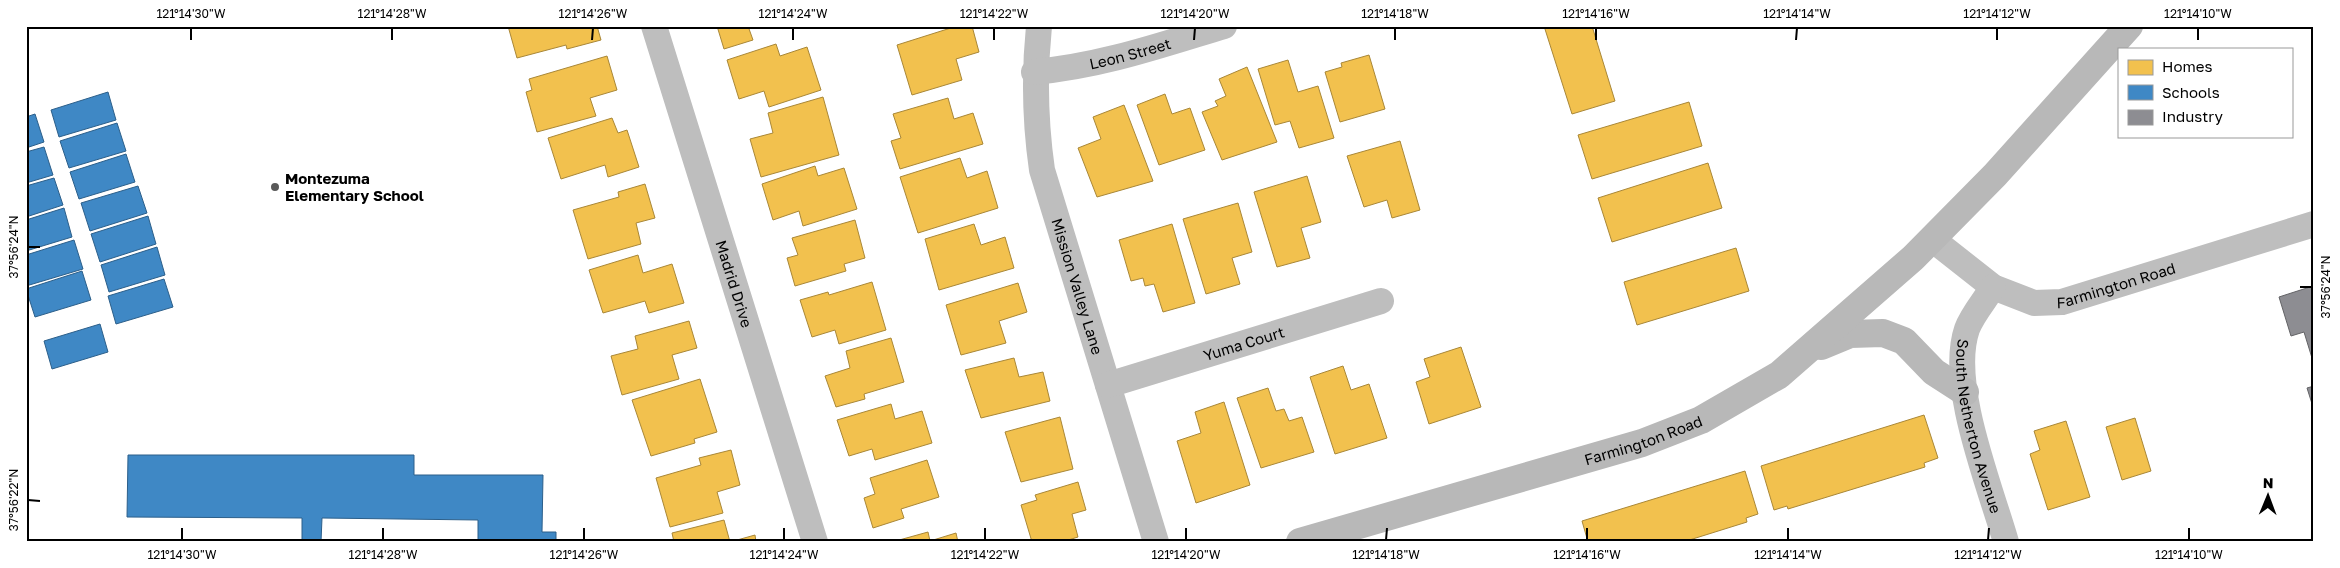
<svg xmlns="http://www.w3.org/2000/svg" width="2340" height="568" font-family="'Golos Text',sans-serif">
  <style>
    .homes { fill: #f2c14e; stroke: #a98737 }
    .schools { fill: #3f88c5; stroke: #2c5f8a }
    .industry { fill: #8d8d92; stroke: #636366 }
    .lines { fill: none; stroke-linecap: round; stroke-linejoin: round }
    .minor { stroke: #bebebe; stroke-width: 26 }
    .secondary { stroke: #b8b8b8; stroke-width: 28 }
    .ticks { fill: none; stroke: #000; stroke-width: 2 }
    .poi-dot { fill: #595959; stroke: #fff; stroke-width: 2 }
    .labels { text-anchor: middle; dominant-baseline: central; stroke-width: 5; stroke-linejoin: round; paint-order: stroke }
    .street-label { font-size: 15px; fill: #000; stroke: #fff }
    .poi-label { font-size: 15px; font-weight: bold; fill: #000; stroke: #fff; text-anchor: start }
    .neatline { fill: none; stroke: #000; stroke-width: 2 }
    .ticks-label { font-size: 12px; text-anchor: middle; fill: #000 }
  </style>
  <rect width="100%" height="100%" fill="#fff"/>
  <path class="homes" d="M 508,26 L 597,26 L 601,40 L 567,49 L 566,45 L 517,58 Z
    M 717,26 L 748,26 L 753,40 L 724,49 Z
    M 957,26 L 972,26 L 979,52 L 956,59 L 962,80 L 912,95 L 897,45 Z
    M 1544,26 L 1592,26 L 1615,101 L 1572,114 Z
    M 776,44 L 780,56 L 807,47 L 821,90 L 769,107 L 764,91 L 739,99 L 727,60 Z
    M 1369,55 L 1385,109 L 1340,122 L 1325,72 L 1342,67 L 1341,63 Z
    M 607,56 L 617,90 L 590,98 L 596,116 L 537,132 L 526,92 L 532,90 L 529,79 Z
    M 1288,60 L 1298,92 L 1318,86 L 1334,138 L 1299,148 L 1290,121 L 1275,125 L 1258,69 Z
    M 1247,67 L 1277,142 L 1222,160 L 1202,112 L 1218,106 L 1215,101 L 1226,96 L 1219,79 Z
    M 1165,94 L 1172,114 L 1190,108 L 1205,150 L 1159,165 L 1137,105 Z
    M 823,97 L 839,155 L 761,177 L 750,139 L 773,133 L 768,113 Z
    M 948,98 L 954,119 L 973,113 L 983,144 L 900,169 L 891,141 L 901,138 L 893,114 Z
    M 1689,102 L 1702,146 L 1592,179 L 1578,135 Z
    M 1124,105 L 1153,181 L 1097,197 L 1078,148 L 1101,139 L 1093,117 Z
    M 612,118 L 618,133 L 627,130 L 639,167 L 608,177 L 605,165 L 561,179 L 548,138 Z
    M 1400,141 L 1420,210 L 1392,218 L 1387,200 L 1364,207 L 1347,156 Z
    M 960,158 L 967,178 L 987,171 L 998,208 L 918,233 L 900,177 Z
    M 1708,163 L 1722,208 L 1612,242 L 1598,198 Z
    M 815,166 L 818,176 L 844,168 L 857,209 L 803,226 L 799,211 L 773,220 L 762,184 Z
    M 1307,176 L 1321,222 L 1301,228 L 1310,258 L 1277,267 L 1254,192 Z
    M 645,184 L 655,218 L 636,223 L 641,244 L 588,259 L 573,210 L 619,197 L 618,192 Z
    M 1238,203 L 1252,252 L 1232,258 L 1240,284 L 1206,294 L 1183,219 Z
    M 855,220 L 865,258 L 844,264 L 846,271 L 795,286 L 787,258 L 798,255 L 792,238 Z
    M 974,224 L 981,245 L 1005,237 L 1014,268 L 939,290 L 925,239 Z
    M 1172,224 L 1195,303 L 1163,312 L 1154,284 L 1145,286 L 1143,278 L 1131,281 L 1119,240 Z
    M 1736,248 L 1749,291 L 1637,325 L 1624,282 Z
    M 638,255 L 643,273 L 672,264 L 684,303 L 649,313 L 645,301 L 603,313 L 589,270 Z
    M 872,282 L 886,330 L 839,344 L 835,330 L 812,337 L 800,300 L 828,292 L 829,295 Z
    M 1018,283 L 1027,312 L 999,321 L 1006,343 L 961,355 L 946,305 Z
    M 689,321 L 697,348 L 672,355 L 679,379 L 622,395 L 611,356 L 638,349 L 635,336 Z
    M 891,338 L 904,382 L 864,394 L 865,399 L 836,407 L 825,376 L 850,368 L 846,351 Z
    M 1461,347 L 1481,407 L 1429,424 L 1416,382 L 1430,377 L 1424,359 Z
    M 1014,358 L 1019,377 L 1043,372 L 1050,401 L 981,418 L 965,370 Z
    M 1343,366 L 1351,390 L 1369,384 L 1387,438 L 1335,454 L 1310,377 Z
    M 700,379 L 717,432 L 694,439 L 695,443 L 651,456 L 632,400 Z
    M 1268,388 L 1276,411 L 1284,409 L 1289,421 L 1302,417 L 1314,452 L 1261,468 L 1237,398 Z
    M 1224,402 L 1250,485 L 1196,503 L 1177,441 L 1201,433 L 1195,412 Z
    M 891,404 L 895,419 L 922,411 L 932,443 L 875,460 L 872,449 L 849,456 L 837,420 Z
    M 1924,415 L 1938,458 L 1924,463 L 1925,467 L 1788,509 L 1787,506 L 1774,510 L 1761,466 Z
    M 1060,417 L 1073,469 L 1021,482 L 1005,432 Z
    M 2135,418 L 2151,471 L 2122,480 L 2106,427 Z
    M 2066,421 L 2090,497 L 2048,510 L 2030,454 L 2040,450 L 2034,431 Z
    M 731,450 L 740,485 L 717,492 L 723,513 L 670,527 L 656,478 L 701,465 L 699,458 Z
    M 927,460 L 939,497 L 901,509 L 904,518 L 873,528 L 864,498 L 875,494 L 870,478 Z
    M 1745,471 L 1758,514 L 1746,518 L 1747,522 L 1683,542 L 1588,542 L 1582,521 Z
    M 1078,482 L 1086,510 L 1072,514 L 1078,537 L 1062,542 L 1032,542 L 1021,505 L 1037,500 L 1035,495 Z
    M 724,520 L 730,542 L 755,535 L 756,542 L 674,542 L 672,533 Z
    M 928,532 L 930,541 L 956,533 L 958,542 L 892,542 Z"/>
  <path class="schools" d="M 108,92 L 116,120 L 59,137 L 51,110 Z
    M 35,114 L 44,142 L 26,148 L 26,117 Z
    M 117,123 L 126,151 L 69,168 L 60,141 Z
    M 44,147 L 53,175 L 26,183 L 26,152 Z
    M 126,154 L 135,182 L 79,199 L 70,172 Z
    M 54,178 L 63,205 L 26,217 L 26,186 Z
    M 138,186 L 147,213 L 90,231 L 81,203 Z
    M 64,208 L 72,237 L 26,251 L 26,220 Z
    M 148,216 L 156,244 L 100,262 L 91,234 Z
    M 74,240 L 83,269 L 26,286 L 26,255 Z
    M 157,247 L 165,275 L 109,292 L 101,265 Z
    M 82,271 L 91,300 L 35,317 L 26,289 Z
    M 164,279 L 173,307 L 116,324 L 108,296 Z
    M 100,324 L 108,352 L 52,369 L 44,341 Z
    M 128,455 L 414,455 L 414,475 L 543,475 L 542,532 L 556,532 L 556,542 L 478,542 L 478,520 L 322,518 L 321,542 L 302,542 L 302,518 L 127,517 Z"/>
  <path class="industry" d="M 2313,286 L 2314,357 L 2312,358 L 2304,332 L 2291,336 L 2279,297 Z
    M 2314,386 L 2314,410 L 2307,388 Z"/>
  <g class="lines">
    <g class="minor">
      <path id="s1" d="M 654,26 L 815,542"/>
      <path id="s2" d="M 1039,26 C 1034,75 1035,121 1042,170 L 1156,542"/>
      <path id="s3" d="M 1034,72 C 1101,66 1161,45 1224,26"/>
      <path id="s4" d="M 1932,239 L 1993,287 L 2034,303 L 2062,302 L 2314,224"/>
      <path id="s5" d="M 1993,287 C 1985,300 1972,315 1967,329 C 1948,384 1990,486 2006,542"/>
      <path id="s6" d="M 1108,385 L 1381,301"/>
    </g>
    <g class="secondary">
      <path d="M 1821,346 L 1850,334 L 1883,333 L 1904,341 L 1934,372 L 1965,392"/>
      <path id="s7" d="M 1300,542 L 1642,443 L 1701,420 L 1779,375 L 1913,258 L 1995,175 L 2129,26"/>
    </g>
  </g>
  <path class="ticks" d="M 191,40 L 191,28M 392,40 L 392,28M 592,40 L 593,28M 793,40 L 793,28M 994,40 L 994,28M 1194,40 L 1195,28M 1395,40 L 1395,28M 1596,40 L 1596,28M 1796,40 L 1797,28M 1997,40 L 1997,28M 2198,40 L 2198,28M 28,247 L 40,247M 2300,287 L 2312,287M 28,500 L 40,501M 182,540 L 182,528M 383,540 L 383,528M 584,540 L 584,528M 784,540 L 784,528M 985,540 L 985,528M 1186,540 L 1186,528M 1386,540 L 1387,528M 1587,540 L 1587,528M 1788,540 L 1788,528M 1988,540 L 1989,528M 2189,540 L 2189,528"/>
  <circle class="poi-dot" cx="275" cy="187" r="5"/>
  <g class="labels">
    <g class="street-label">
      <text stroke="none"><textPath href="#s3" startOffset="98">Leon Street</textPath></text>
      <text stroke="none"><textPath href="#s4" startOffset="206">Farmington Road</textPath></text>
      <text stroke="none"><textPath href="#s1" startOffset="270">Madrid Drive</textPath></text>
      <text stroke="none"><textPath href="#s2" startOffset="266">Mission Valley Lane</textPath></text>
      <text stroke="none"><textPath href="#s6" startOffset="142">Yuma Court</textPath></text>
      <text stroke="none"><textPath href="#s5" startOffset="149">South Netherton Avenue</textPath></text>
      <text stroke="none"><textPath href="#s7" startOffset="358">Farmington Road</textPath></text>
    </g>
    <g class="poi-label">
      <text x="285" y="178">Montezuma<tspan x="285" dy="17">Elementary School</tspan></text>
    </g>
  </g>
  <rect width="2340" height="568" fill="none" stroke="#ffffff" stroke-width="55"/>
  <rect x="2118" y="48" width="175" height="90" fill="#ffffff" stroke="#999999"/>
  <rect x="2128" y="60" width="25" height="15" fill="#f2c14e" stroke="#999999"/>
  <text x="2162" y="72" font-size="15" fill="#000000">Homes</text>
  <rect x="2128" y="85" width="25" height="15" fill="#3f88c5" stroke="#999999"/>
  <text x="2162" y="98" font-size="15" fill="#000000">Schools</text>
  <rect x="2128" y="110" width="25" height="15" fill="#8d8d92" stroke="#999999"/>
  <text x="2162" y="122" font-size="15" fill="#000000">Industry</text>
  <g transform="translate(2268 496) rotate(1)" stroke="#ffffff" stroke-width="4" paint-order="stroke">
  <path d="M0-4L9 19L0 12L-9 19Z" fill="#000000"/>
  <text y="-8" font-size="14" font-weight="bold" text-anchor="middle" fill="#000000">N</text>
  </g>
  <rect x="28" y="28" width="2284" height="512" class="neatline"/>
  <g class="ticks-label">
    <text x="191" y="18">121°14'30"W</text>
    <text x="392" y="18">121°14'28"W</text>
    <text x="593" y="18">121°14'26"W</text>
    <text x="793" y="18">121°14'24"W</text>
    <text x="994" y="18">121°14'22"W</text>
    <text x="1195" y="18">121°14'20"W</text>
    <text x="1395" y="18">121°14'18"W</text>
    <text x="1596" y="18">121°14'16"W</text>
    <text x="1797" y="18">121°14'14"W</text>
    <text x="1997" y="18">121°14'12"W</text>
    <text x="2198" y="18">121°14'10"W</text>
    <text transform="translate(14 247) rotate(-90)" y="4">37°56'24"N</text>
    <text transform="translate(2326 287) rotate(-90)" y="4">37°56'24"N</text>
    <text transform="translate(14 500) rotate(-90)" y="4">37°56'22"N</text>
    <text x="182" y="559">121°14'30"W</text>
    <text x="383" y="559">121°14'28"W</text>
    <text x="584" y="559">121°14'26"W</text>
    <text x="784" y="559">121°14'24"W</text>
    <text x="985" y="559">121°14'22"W</text>
    <text x="1186" y="559">121°14'20"W</text>
    <text x="1386" y="559">121°14'18"W</text>
    <text x="1587" y="559">121°14'16"W</text>
    <text x="1788" y="559">121°14'14"W</text>
    <text x="1988" y="559">121°14'12"W</text>
    <text x="2189" y="559">121°14'10"W</text>
  </g>
</svg>
